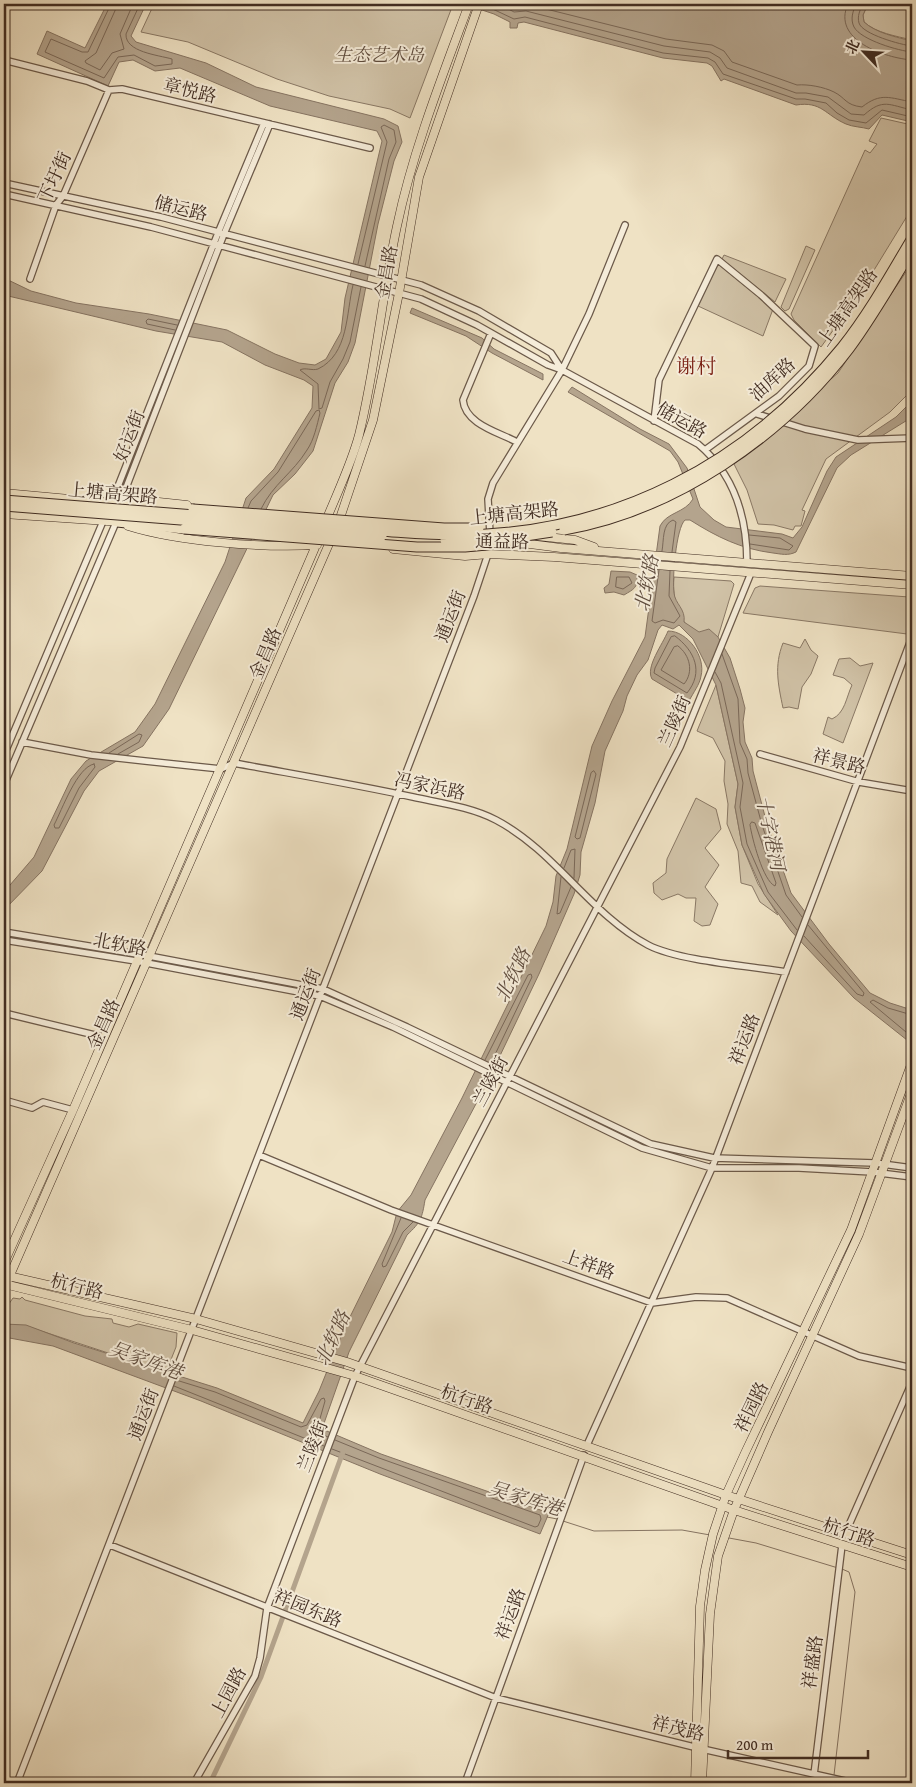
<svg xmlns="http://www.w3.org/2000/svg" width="916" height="1787" font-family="'Gentium Book Plus','Noto Serif SC',serif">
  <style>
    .green { fill: #d1c3a8; stroke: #897865 }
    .water { fill: #b4a48d; stroke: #867462 }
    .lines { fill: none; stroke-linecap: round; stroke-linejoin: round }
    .shore { stroke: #7a6858; stroke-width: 1 }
    .stream { stroke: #867462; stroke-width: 1 }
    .canal { stroke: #b4a48d; stroke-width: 5 }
    .minor-casing { stroke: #6c5a4a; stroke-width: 8 }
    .major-casing { stroke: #412d22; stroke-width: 9 }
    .highway-casing { stroke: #412d22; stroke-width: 11 }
    .minor { stroke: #f5ecd9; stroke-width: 5.5 }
    .major { stroke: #efe2c4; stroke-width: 8 }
    .highway { stroke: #efe2c4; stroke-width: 9 }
    .highway-bridge-casing { stroke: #412d22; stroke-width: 11; stroke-linecap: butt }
    .highway-bridge { stroke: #efe2c4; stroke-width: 9 }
    .labels { text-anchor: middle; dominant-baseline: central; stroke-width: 4; stroke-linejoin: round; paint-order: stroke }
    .park-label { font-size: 18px; font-style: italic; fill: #5e4b3d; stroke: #f5ecd9 }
    .street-label { font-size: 18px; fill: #412d22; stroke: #f5ecd9 }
    .water-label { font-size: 19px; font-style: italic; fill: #5e4b3d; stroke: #f5ecd9 }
    .quarter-label { font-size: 20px; fill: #7a1f14; stroke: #f5ecd9 }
  </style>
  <rect width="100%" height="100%" fill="#efe2c4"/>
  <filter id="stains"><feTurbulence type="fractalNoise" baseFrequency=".004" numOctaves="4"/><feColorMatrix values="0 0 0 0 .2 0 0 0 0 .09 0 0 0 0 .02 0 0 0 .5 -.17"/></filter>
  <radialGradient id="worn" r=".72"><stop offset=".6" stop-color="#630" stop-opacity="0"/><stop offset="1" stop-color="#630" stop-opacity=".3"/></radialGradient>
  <path class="green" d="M 154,4 L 439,4 L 452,7 L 410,118 L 390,109 L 329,96 L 277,79 L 188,42 L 141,32 Z
    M 868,4 L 912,4 L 912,40 C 896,36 876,33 864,22 L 863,15 Z
    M 881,118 L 912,125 L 912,208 L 860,293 L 821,347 L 794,320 L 791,314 L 865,150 L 870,153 L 877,144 L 869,141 Z
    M 806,246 L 815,250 L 789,309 L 785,311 L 781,307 Z
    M 724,255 L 786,279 L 775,302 L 722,259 Z
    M 912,263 L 912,390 L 890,412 L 826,459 L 802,510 L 805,511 L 801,526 L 795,526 L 793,530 L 774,525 L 758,524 L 747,490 L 734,464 L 792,417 L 829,378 L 831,379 L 838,373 Z
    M 718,264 L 773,309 L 763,336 L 698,306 Z
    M 674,577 L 731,581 L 734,584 L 718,637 C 711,633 706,636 699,634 C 678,625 672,598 674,577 Z
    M 760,586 L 909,597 L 912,598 L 912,618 L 907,634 L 743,613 L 755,588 Z
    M 805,639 L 811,650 L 818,656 L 811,674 L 802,687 L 798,709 L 789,707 L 783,708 C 778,684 774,666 783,643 L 800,648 Z
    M 850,658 L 860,666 L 873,663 L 843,743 L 823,734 L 828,717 L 832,719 C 845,713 846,698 852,685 L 844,678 L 833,675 L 839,659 Z
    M 716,685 L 738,784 L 735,807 L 742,845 L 758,884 L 778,915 L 760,902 L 752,886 L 741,883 L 738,851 L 727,824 L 728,804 L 724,781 L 725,761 L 713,738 L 697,731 Z
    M 696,798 L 716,809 L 721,829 L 705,848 L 719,865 L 705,887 L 718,904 L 710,925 L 702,926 L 694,921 L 696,898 L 686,898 L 678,894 L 662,900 L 654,893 L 653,883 L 666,873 L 667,859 Z
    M 22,1297 L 25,1300 L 85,1316 L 112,1319 L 113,1323 L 129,1327 L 138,1324 L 177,1333 L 176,1347 L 166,1372 L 26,1326 L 4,1324 L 4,1311 L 13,1298 L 20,1299 Z"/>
  <path class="water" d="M 107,4 L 146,4 L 131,36 L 136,42 L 206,63 L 256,87 L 384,119 L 398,126 L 402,142 L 394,161 L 378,224 L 355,343 L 348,362 L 335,383 L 313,451 L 295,474 L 273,495 L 169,709 L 143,746 L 99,771 L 84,791 L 42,871 L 4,910 L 4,892 L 34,857 L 71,779 L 86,761 L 135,732 L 155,704 L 225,562 L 246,498 L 274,469 L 312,408 L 313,386 L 304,380 L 265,365 L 222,342 L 156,331 L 4,295 L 4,278 L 31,291 L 76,303 L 149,314 L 227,330 L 275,354 L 299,363 L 315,365 L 326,359 L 341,332 L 345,298 L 382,141 L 377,131 L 270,106 L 180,68 L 155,71 L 133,60 L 119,62 L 108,86 L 37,54 L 47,31 L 85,48 Z
    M 464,4 L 868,4 L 863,15 L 864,22 C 876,33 896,37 912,41 L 912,122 L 882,115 L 869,129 C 862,127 853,127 846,124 C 825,115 822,101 796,105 L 724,79 L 721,81 L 712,66 L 707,63 L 663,58 L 524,22 L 518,23 L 517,28 L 510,28 L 510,22 L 494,14 Z
    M 412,308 L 482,338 L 494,349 L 543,374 L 543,380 L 492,353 L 466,336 L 410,313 Z
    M 572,387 L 640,429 L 669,444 L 687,468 L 700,507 L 714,520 L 726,527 L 782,534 L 793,538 L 802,527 L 827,471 L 836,457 L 896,417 L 912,401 L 912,414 L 909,419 L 851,455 L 837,468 L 796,552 C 788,556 781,554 773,553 C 741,549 717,537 690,520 L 685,520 C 676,528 672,580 674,593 C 675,604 686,609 684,622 L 699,632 L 709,629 L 718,637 L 730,658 L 740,689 L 745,708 L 743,722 L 745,742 L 752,758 L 753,771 L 767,824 L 791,893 L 829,944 L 870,993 L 890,1003 L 912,1010 L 912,1044 L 854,998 L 791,931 L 764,894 L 742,845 L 735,807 L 738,784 L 716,685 L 693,639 L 679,625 L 673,629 L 662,625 L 658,630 L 648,660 L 637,675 L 627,696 L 623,711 L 605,751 L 595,803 L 581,852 L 580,875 L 574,894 L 539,974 L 486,1085 L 425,1200 C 422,1218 421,1222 407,1235 L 349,1352 L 322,1429 L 381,1454 L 549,1513 L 540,1534 L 380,1474 L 201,1401 L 53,1346 L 4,1337 L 4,1324 L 26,1325 L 74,1343 L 217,1388 L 303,1423 L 319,1391 L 344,1329 L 392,1232 L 397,1212 L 411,1195 L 462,1098 L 546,926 L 553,902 L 556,876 L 567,849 L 592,746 L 612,701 L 645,637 L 660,526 C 667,512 685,513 693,499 L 678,462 L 670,451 L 568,392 Z
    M 611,571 L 630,572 L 637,575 C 638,588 634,589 624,595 L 614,592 L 605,593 L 604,588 L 609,584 Z
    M 668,631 C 688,631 706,657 701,676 C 700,684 693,693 689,701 L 652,679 C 645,667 663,644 668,631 Z"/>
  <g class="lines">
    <path class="shore" d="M 111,4 L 88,52 L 82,52 L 51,39 L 45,52 L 104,78 L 118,57 L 134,55 L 155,66 L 172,64 L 172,59 C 158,55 125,52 126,34 L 140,4
      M 118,4 L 96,53 L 85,61 L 86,63 L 100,70 L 112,53 L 124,49 L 120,34 L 133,4
      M 499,4 L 514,12 L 526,11 L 664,46 L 710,52 L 720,58 L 727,68 L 796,93 L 806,93 L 828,97 L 851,114 L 864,115 C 883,98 889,105 912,110
      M 526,4 L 666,39 L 712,45 L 724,51 L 732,62 L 797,85 C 808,84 824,87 834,92 C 846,98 845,105 862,107 C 881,92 890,98 912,102
      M 848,4 C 831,40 885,58 912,60
      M 856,4 C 853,11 850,19 854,27 C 861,40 899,51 912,52
      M 863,4 C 860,10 857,16 859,23 C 862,34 901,45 912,46
      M 484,5 L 514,19 L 525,17 L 663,53 L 708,58 L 715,62 L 723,74 L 796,99 L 805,99 L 826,103 L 837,113 L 849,120 L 866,123 L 882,110 L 912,117
      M 358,264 L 387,142 L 381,127 L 384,125 L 394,130 L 396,142 L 389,159 L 365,266
      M 353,285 C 346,313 349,354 318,369 C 312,371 305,367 300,370 L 318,384 L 319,409 L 322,408 L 330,382 L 343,359 L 350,342 L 361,287
      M 175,330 L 147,324 L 146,321 L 148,319 L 177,325
      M 248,508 L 251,501 L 278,472 L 316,411 L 319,410 L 320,413 C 317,425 314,440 307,450 C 293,473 273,484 261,509
      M 749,535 L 780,538 L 793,546 L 789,550 L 750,544
      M 662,551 C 664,540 662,524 673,520 L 676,522 L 672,552
      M 659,570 L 652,621 L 655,623 L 663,620 L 674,623 L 680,616 L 669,596 L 670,571
      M 617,577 L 629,577 L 632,583 L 623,589 L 616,587 Z
      M 675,636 C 695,651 704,672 687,693 L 654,673 L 655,668 L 671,637 Z
      M 678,646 C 690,655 694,672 684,684 L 661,670 L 674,647 Z
      M 722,654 L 738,699 L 740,743 L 747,759 L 748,773 L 762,825 L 786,895 L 802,917
      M 715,672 L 721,683 L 743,783 L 740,807 L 747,844 L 768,892 L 797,930
      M 109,753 L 139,734 L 142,735 L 139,742 L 118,754
      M 94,764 L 95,767 L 79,788 L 59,828 L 55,828 L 54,825 C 62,810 77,767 94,764 Z
      M 594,771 L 596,774 L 580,838 L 577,839 L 575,837 L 591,773 Z
      M 752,822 L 755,823 L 776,883 L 775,886 C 763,881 752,838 750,825 Z
      M 564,868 L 571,850 L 575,849 L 574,878
      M 561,877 L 557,914 L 560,913 L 571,887
      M 804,936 L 857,994 L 863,996 L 864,993 L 808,925
      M 912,1015 L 888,1008 L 873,1000 L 870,1002 L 912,1037
      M 485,1060 L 528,975 L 531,974 L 532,977 L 491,1063
      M 401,1218 L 382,1264 L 383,1267 L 386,1266 L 403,1232 L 413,1222
      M 176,1380 L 215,1392 L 301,1427 L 307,1425 L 321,1399 L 324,1398 L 325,1401 L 317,1429 L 319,1433 L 328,1437
      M 174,1386 L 324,1446
      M 332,1449 L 535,1527 L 538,1526 L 541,1519 L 540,1515 L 379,1458 L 335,1440"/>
    <path class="stream" d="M 547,1517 L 557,1519
      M 563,1521 L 594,1531 L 682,1530 L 710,1535
      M 729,1538 L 756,1543 L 838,1568
      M 834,1775 L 855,1592 L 849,1572 L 842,1569"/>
    <path class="canal" d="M 210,1783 L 261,1677 L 343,1452"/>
    <defs>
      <path id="minor" d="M 4,60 L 87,81 L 109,90 L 122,89 L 370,148
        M 4,183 L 161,217 L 421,285 L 479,311 L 551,353 L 562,370
        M 4,194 L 151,227 L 421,299 L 477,325 L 548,365 L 562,370 L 698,444 C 734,474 747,516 747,563
        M 30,279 L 56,205 L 63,196 L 109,90
        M 491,333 L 463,400 C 465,424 498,432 517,442
        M 757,414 L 805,429 L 858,440 L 912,438
        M 654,421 L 659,380 L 717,259 L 761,295 L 815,346 L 809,366 L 779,396 L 705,450
        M 111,504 L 218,233 L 264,123
        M 119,506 L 224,234 L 270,124
        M 490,534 L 488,499 L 493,483 L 562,370 L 589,314 L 625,225
        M 22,742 L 91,755 L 145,761 L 221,769 L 234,763 C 293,774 353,784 413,797 C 440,803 471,807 496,820 C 555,851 590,914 648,945 C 679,961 749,966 786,972
        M 760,754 L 859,782 L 912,791
        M 4,755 L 104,519
        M 4,785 L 117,520
        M 4,932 L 149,956 L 323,989 L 407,1027 L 651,1144 L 714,1158 L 875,1163 L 912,1168
        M 4,940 L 136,961 L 320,996 L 393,1027 L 642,1148 L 712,1168 L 799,1168 L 872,1172 L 912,1177
        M 4,1013 L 103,1037
        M 4,1100 L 32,1108 L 43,1102 L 73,1110
        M 259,1155 L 391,1210 L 652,1303 L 696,1297 L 727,1298 L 859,1356 L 912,1368
        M 587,1445 L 712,1168 L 912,637
        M 845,1534 L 912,1382
        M 110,1545 L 496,1698 L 698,1748 L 854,1783
        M 17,1783 L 474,596 L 489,551
        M 194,1783 L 255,1676 L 260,1658 L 267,1608 L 355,1376 L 680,747 L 751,573
        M 465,1783 L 584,1455
        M 813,1783 L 842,1545"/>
      <path id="major" d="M 4,493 L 124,504
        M 126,502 L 140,500 L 187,505
        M 4,514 L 122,522
        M 325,523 C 337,493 351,465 359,435 C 376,366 382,295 397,226 C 413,150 442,77 469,4
        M 338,524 L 373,420 L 399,293 L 419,177 L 479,4
        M 128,526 C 179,542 263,548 317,545
        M 537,536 L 575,540 L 594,547
        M 498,540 L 561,548 L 912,576
        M 393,549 L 465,556 L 489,554 L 554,557 L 912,585
        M 4,1263 L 73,1110 L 320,536
        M 4,1275 L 196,1319 L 347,1362 L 726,1495 L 912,1555
        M 4,1284 L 192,1330 L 355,1376 L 734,1510 L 912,1567
        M 4,1289 L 332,537
        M 695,1783 L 700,1606 L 705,1570 L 713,1534 L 726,1495 L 745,1453 L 851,1230 L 912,1062
        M 702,1783 L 710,1614 L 718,1556 L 734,1510 L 768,1432 L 859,1234 L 912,1091"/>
      <path id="highway" d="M 120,504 L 193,509
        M 117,522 L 184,529"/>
    </defs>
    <use href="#minor" class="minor-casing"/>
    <use href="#major" class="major-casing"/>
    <use href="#highway" class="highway-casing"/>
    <use href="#minor" class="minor"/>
    <use href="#major" class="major"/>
    <use href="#highway" class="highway"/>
    <defs>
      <path id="highway-bridge" d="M 4,500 C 102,508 199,515 297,523 C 352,528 407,535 462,535 C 614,533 747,464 842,347 C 869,313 890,275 912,238
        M 4,506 L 382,536
        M 193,509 L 444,528 L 479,528
        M 184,529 L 417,547 L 465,547 L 498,544
        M 564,530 C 674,511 782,437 849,349 C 872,318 892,283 912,250
        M 445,540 L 519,537 L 552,532"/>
    </defs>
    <use href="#highway-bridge" class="highway-bridge-casing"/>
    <use href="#highway-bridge" class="highway-bridge"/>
  </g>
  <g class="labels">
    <g class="park-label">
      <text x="379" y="54">生态艺术岛</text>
    </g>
    <g class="street-label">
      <text transform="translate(190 90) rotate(14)">章悦路</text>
      <text transform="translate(54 177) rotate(-65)">下圩街</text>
      <text transform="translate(181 208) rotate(14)">储运路</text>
      <text transform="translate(386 272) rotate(-80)">金昌路</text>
      <text transform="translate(847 307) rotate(-55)">上塘高架路</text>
      <text transform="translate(772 379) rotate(-42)">油库路</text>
      <text transform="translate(682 420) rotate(29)">储运路</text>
      <text transform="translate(129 436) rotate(-69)">好运街</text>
      <text transform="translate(113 493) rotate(5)">上塘高架路</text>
      <text transform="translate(514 513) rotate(-6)">上塘高架路</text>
      <text transform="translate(502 541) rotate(1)">通益路</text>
      <text transform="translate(450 616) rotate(-69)">通运街</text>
      <text transform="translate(265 653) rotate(-67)">金昌路</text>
      <text transform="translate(674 721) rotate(-66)">兰陵街</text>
      <text transform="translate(839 761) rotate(14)">祥景路</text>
      <text transform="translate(430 786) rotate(12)">冯家浜路</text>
      <text transform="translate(120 944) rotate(11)">北软路</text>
      <text transform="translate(305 994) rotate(-69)">通运街</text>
      <text transform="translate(103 1024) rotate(-66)">金昌路</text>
      <text transform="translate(744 1039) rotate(-69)">祥运路</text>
      <text transform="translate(490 1081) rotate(-62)">兰陵街</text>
      <text transform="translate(589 1264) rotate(20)">上祥路</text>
      <text transform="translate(77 1286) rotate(14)">杭行路</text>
      <text transform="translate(467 1399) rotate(19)">杭行路</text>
      <text transform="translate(751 1407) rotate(-64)">祥园路</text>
      <text transform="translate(143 1414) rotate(-69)">通运街</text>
      <text transform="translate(312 1446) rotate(-69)">兰陵街</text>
      <text transform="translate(849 1532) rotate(18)">杭行路</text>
      <text transform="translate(308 1608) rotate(22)">祥园东路</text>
      <text transform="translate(510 1614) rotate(-70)">祥运路</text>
      <text transform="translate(812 1662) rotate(-82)">祥盛路</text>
      <text transform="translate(228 1692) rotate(-62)">上园路</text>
      <text transform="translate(678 1728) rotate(14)">祥茂路</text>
    </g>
    <g class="water-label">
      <text transform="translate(646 583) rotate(-79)">北软路</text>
      <text transform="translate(771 833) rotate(78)">十字港河</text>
      <text transform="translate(512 975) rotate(-64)">北软路</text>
      <text transform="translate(332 1338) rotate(-65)">北软路</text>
      <text transform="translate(146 1360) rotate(20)">吴家库港</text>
      <text transform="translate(526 1498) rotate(17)">吴家库港</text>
    </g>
    <g class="quarter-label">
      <text x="696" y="365">谢村</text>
    </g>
  </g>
  <rect width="916" height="1787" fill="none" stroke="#efe2c4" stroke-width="20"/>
  <rect x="5" y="5" width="906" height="1777" fill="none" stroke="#412d22" stroke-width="2.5"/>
  <rect x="10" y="10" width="896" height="1767" fill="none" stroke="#412d22"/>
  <g transform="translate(864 52) rotate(295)" stroke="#f5ecd9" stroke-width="4" paint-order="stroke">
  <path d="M0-4L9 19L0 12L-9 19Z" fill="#412d22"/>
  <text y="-8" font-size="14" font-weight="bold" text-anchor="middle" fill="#412d22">北</text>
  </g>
  <path d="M728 1750v8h140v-8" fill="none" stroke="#412d22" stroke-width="2.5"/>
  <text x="736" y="1750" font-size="15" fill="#412d22" stroke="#f5ecd9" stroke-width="4" paint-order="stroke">200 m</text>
  <rect width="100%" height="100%" filter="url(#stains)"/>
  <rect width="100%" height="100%" fill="url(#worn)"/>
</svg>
